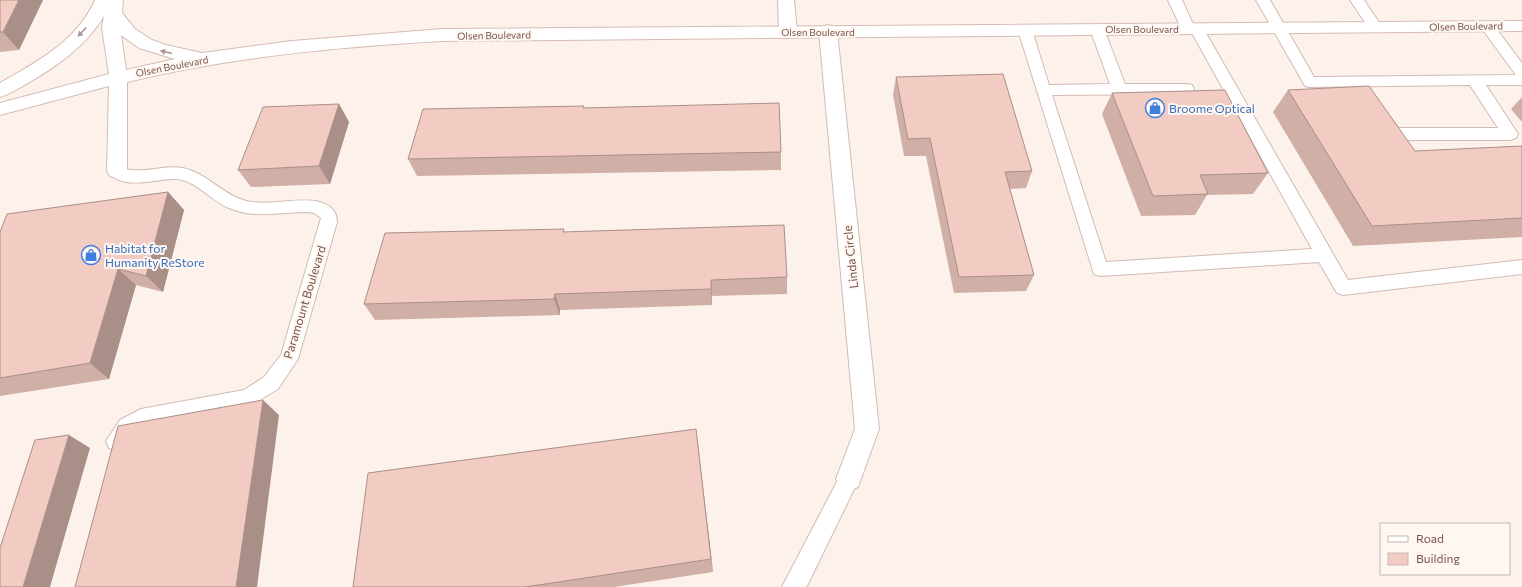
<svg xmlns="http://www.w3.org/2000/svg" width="1522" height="587" font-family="Commissioner,sans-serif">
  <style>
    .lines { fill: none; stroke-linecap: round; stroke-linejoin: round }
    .lane-casing { stroke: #d2bbb2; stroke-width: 2 }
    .street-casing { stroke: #d2bbb2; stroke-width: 2 }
    .secondary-casing { stroke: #d7bbb2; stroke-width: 2 }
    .lane { fill: #fff; fill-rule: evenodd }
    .street { fill: #fff; fill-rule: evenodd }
    .secondary { fill: #fff; fill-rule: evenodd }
    .wall { fill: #d0afa7 }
    .shaded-wall { fill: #a98f88 }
    .building { fill: #f2ccc2; stroke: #a98f88 }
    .oneway { fill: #af9894 }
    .labels { text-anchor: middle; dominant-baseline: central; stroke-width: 4; stroke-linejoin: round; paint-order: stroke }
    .far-street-label { font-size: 10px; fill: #79544d; stroke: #fff7f2 }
    .shop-label { font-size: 12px; fill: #366cbe; stroke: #fff7f2; text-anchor: start }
    .street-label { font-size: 12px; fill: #79544d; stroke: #fff7f2 }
  </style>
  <rect width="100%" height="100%" fill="#fdf2eb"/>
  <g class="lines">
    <defs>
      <path id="lane" d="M 1168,0 L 1182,0 L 1193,24 L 1201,25 L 1203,28 L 1348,280 L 1522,260 L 1522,274 L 1343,295 L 1337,293 L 1319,262 L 1100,276 L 1094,274 L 1018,30 L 1020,27 L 1030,27 L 1032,30 L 1049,85 L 1110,84 L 1090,29 L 1092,26 L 1102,26 L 1104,29 L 1125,84 L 1187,84 L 1192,85 L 1194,89 L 1192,93 L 1187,94 L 1052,95 L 1106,262 L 1312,249 L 1192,33 L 1183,32 Z
        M 1256,0 L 1270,0 L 1314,77 L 1516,75 L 1480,26 L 1482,23 L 1492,23 L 1522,63 L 1522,85 L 1486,85 L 1518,134 L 1516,138 L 1510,140 L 1393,140 L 1387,138 L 1377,121 L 1380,117 L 1385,116 L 1390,117 L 1398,128 L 1498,128 L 1470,85 L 1310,87 L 1305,86 Z
        M 1350,0 L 1364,0 L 1382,27 L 1380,30 L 1370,30 Z
        M 117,165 C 122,167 126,170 131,170 C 149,172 166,165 183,168 C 206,173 221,193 243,200 C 265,207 292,198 316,201 C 328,204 337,209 337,222 L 298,359 L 278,389 L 248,407 L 151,423 L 134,432 L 123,448 L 116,450 L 109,448 L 106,441 L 120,420 L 141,409 L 244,390 L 264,377 L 281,355 L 321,218 L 314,213 L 308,212 C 281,212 254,219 229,208 C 211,201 196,180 176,179 C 157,178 121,192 109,171 L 111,167 Z
        M 849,469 L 856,472 L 859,479 L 808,584 L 806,587 L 782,587 L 842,472 Z"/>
      <path id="street" d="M 778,0 L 794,0 L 797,32 L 794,36 L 788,38 L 782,36 L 779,32 Z
        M 828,25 L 834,27 L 837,31 L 879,429 L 858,487 L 849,491 L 840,487 L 836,479 L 855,429 L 819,31 L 822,27 Z"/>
      <path id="secondary" d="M 95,0 L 123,0 L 122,13 L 135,29 L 152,40 L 166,45 L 202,53 L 292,41 L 442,29 L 1522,21 L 1522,31 L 442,41 C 336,47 231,57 127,82 L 127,171 L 124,176 L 117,178 L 110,176 L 107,171 L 109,86 L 0,115 L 0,103 L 109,74 L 102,28 L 104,16 C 86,46 57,66 28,83 C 19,88 10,94 0,97 L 0,83 C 37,62 77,41 95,0 ZM 121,35 L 139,48 L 175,59 L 126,70 Z"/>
    </defs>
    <use href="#lane" class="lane-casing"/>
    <use href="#street" class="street-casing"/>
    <use href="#secondary" class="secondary-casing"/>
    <use href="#lane" class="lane"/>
    <use href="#street" class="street"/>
    <use href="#secondary" class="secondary"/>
  </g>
  <path class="wall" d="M 0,0 L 43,0 L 19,50 L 0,52 Z
    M 896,77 L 1032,171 L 1026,188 L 1010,189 L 1034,275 L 1026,291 L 954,293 L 926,156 L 904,156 L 893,95 Z
    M 1288,90 L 1415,151 L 1522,146 L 1522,237 L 1353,246 L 1273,112 Z
    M 1112,93 L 1268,173 L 1253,194 L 1207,195 L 1195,215 L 1141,216 L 1102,114 Z
    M 1522,97 L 1522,122 L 1511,109 Z
    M 339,104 L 349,122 L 330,184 L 251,187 L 238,170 Z
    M 584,108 L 781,152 L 781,170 L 417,176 L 408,159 Z
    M 168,192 L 184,210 L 163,292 L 136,285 L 109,379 L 0,396 L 0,232 Z
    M 564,232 L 787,277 L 787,294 L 712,296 L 712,305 L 560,310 L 560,315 L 375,320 L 364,304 Z
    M 698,445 L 713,572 L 614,587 L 353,587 Z"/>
  <path class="shaded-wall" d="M 19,0 L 43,0 L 19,50 L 3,32 Z
    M 339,104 L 349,122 L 330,184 L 319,166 Z
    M 168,192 L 184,210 L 163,292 L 146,276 Z
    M 118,269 L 136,285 L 109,379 L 90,363 Z
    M 711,280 L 712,296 L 712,305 L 711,289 Z
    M 555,294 L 560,310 L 560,315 L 554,299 Z
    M 263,400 L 279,415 L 257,587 L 236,587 Z
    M 696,429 L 698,445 L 713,572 L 711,559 Z
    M 69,435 L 90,448 L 50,587 L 23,587 Z"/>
  <path class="building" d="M 0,0 L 19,0 L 3,32 L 0,32 Z
    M 1003,74 L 1032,171 L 1005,172 L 1034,275 L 959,277 L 930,138 L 908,139 L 896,77 Z
    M 1369,86 L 1415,151 L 1522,146 L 1522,218 L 1372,226 L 1288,90 Z
    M 1225,90 L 1268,173 L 1200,175 L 1208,194 L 1153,196 L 1112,93 Z
    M 779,103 L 781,152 L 408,159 L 423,109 L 584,106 L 583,108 Z
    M 339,104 L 319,166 L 238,170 L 263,107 Z
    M 168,192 L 146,276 L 118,269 L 90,363 L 0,378 L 0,232 L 7,214 Z
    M 784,225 L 787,277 L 711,280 L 711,289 L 555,294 L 554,299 L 364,304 L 385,233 L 564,229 L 563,232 Z
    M 263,400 L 236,587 L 75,587 L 118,426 Z
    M 696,429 L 711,559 L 525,587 L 353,587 L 368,473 Z
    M 69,435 L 23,587 L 0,587 L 0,548 L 35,440 Z"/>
  <defs><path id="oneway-solid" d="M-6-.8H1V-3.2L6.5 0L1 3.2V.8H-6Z"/></defs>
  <g class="oneway">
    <use href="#oneway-solid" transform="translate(82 32) rotate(133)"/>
    <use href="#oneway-solid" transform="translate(166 52) rotate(-167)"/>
  </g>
  <defs>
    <symbol id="shop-ring" viewBox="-11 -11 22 22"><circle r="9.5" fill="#fff7f2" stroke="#3f7fe0" stroke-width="1.5"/><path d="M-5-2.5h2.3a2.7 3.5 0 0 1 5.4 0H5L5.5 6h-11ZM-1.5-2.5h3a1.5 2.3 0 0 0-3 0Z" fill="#3f7fe0"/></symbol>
  </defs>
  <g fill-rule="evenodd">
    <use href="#shop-ring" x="1144" y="97" width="22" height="22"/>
    <use href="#shop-ring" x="80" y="244" width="22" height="22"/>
  </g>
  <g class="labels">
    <g class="far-street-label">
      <text transform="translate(1466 26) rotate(-1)">Olsen Boulevard</text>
      <text x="1142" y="29">Olsen Boulevard</text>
      <text x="818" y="32">Olsen Boulevard</text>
      <text transform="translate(494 35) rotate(-1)">Olsen Boulevard</text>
      <text transform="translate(172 66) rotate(-11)">Olsen Boulevard</text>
    </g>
    <g class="shop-label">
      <text x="1169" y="108">Broome Optical</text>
      <text x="105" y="248">Habitat for<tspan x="105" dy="14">Humanity ReStore</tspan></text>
    </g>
    <g class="street-label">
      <text transform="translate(850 257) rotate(-96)">Linda Circle</text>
      <text transform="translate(304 302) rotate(-73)">Paramount Boulevard</text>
    </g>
  </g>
  <rect x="1380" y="523" width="130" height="52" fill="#fff7f2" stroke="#c9b6b0"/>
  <rect x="1388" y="536" width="20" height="6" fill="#ffffff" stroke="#c9b6b0"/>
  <text x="1416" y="543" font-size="12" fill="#79544d">Road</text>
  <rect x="1388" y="553" width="20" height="12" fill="#f2ccc2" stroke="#c9b6b0"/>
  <text x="1416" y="563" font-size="12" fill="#79544d">Building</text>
</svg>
